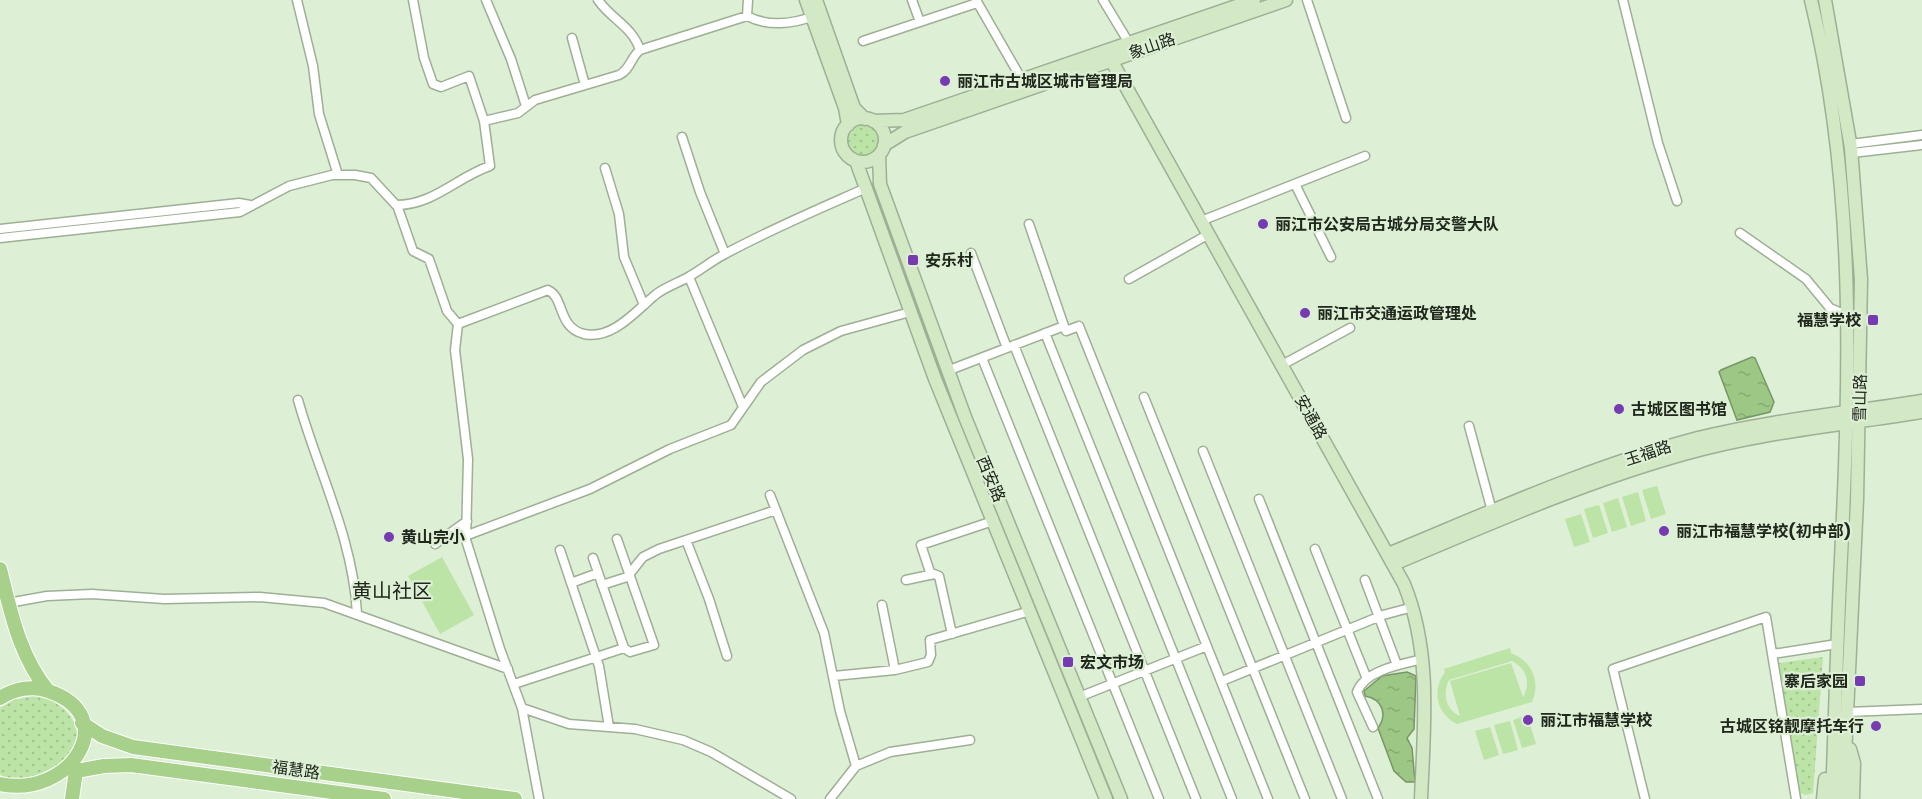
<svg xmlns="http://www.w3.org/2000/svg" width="1922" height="799" font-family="Poppins,'Noto Sans SC',sans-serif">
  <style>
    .grass { fill: url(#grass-dots) }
    .pitch { fill: #bce4a7; fill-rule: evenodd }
    .water { fill: url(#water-ripples); stroke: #779766; stroke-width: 1.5 }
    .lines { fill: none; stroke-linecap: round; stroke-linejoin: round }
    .street-casing { stroke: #9eaf95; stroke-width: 11 }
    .secondary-casing { stroke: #9eaf95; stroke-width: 15 }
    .primary-casing { stroke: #fff; stroke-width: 16 }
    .street { stroke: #fff; stroke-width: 8 }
    .secondary { stroke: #d3e8c5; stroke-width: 12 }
    .primary { stroke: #a7d18b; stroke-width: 14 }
    .poi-dot { fill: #773bb1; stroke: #ddefd4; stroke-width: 2 }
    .labels { text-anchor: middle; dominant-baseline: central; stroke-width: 4.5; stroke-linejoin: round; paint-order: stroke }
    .street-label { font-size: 16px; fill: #20271d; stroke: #ddefd4 }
    .poi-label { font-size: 16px; font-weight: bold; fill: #20271d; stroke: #ddefd4; text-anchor: start }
    .quarter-label { font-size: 20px; fill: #20271d; stroke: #ddefd4 }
  </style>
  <defs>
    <pattern id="grass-dots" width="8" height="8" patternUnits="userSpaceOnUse" patternTransform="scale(1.5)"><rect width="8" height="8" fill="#bce4a7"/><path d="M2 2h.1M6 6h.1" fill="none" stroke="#a1c48f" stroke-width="1.8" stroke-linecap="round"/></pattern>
    <pattern id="water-ripples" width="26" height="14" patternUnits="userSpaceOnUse" patternTransform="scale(1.5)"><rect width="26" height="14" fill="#9cc785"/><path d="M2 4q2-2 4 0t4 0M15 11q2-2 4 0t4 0" fill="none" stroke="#86ab72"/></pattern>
  </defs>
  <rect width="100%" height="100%" fill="#ddefd4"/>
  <path class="grass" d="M848 141a16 16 0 1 1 32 0a16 16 0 1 1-32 0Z
    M 1823,657 L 1813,793 L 1806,795 L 1798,792 L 1779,663 Z
    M 34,696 C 54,698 76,713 77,736 C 77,747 69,762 65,773 L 9,781 L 0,774 L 0,708 L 13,700 Z"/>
  <path class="pitch" d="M 1657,486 L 1666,514 L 1651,519 L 1642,490 Z
    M 1638,492 L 1646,521 L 1631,526 L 1622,497 Z
    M 1618,498 L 1627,527 L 1612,532 L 1603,503 Z
    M 1599,505 L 1608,533 L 1593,538 L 1584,509 Z
    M 1581,514 L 1590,542 L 1574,547 L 1565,519 Z
    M 442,557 L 474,615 L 440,634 L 408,576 Z
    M 1510,648 L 1511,653 C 1532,661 1541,682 1532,702 L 1457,724 C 1437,714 1431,691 1445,672 L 1444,669 ZM 1512,661 C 1527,669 1531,683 1523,697 L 1511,663 L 1450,681 L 1460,716 C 1446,710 1442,694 1449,680 Z
    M 1527,715 L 1536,744 L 1522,748 L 1513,720 Z
    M 1510,721 L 1518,750 L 1503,754 L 1494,725 Z
    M 1490,727 L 1499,755 L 1484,760 L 1475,731 Z"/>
  <path class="water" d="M 874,184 L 1115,799 L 1110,799 L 948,399 L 870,185 Z
    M 1752,357 L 1755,358 L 1774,402 L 1770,412 L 1737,420 L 1719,372 L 1721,370 Z
    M 1407,672 L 1416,676 L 1414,729 L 1407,738 L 1412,748 L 1415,782 L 1406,782 L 1394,771 L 1378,728 C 1388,714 1382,699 1365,696 L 1364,691 L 1382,676 Z"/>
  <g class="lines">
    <defs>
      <path id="street" d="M 297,0 L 313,66 L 319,114 L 338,175
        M 486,0 L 511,59 L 526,106
        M 598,0 C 612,20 632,26 640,50
        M 912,0 L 920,22
        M 976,0 L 1022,80
        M 1103,0 L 1129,43
        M 1307,0 L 1346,118
        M 1623,0 L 1658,143 L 1677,201
        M 747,16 L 748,0
        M 572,38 L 585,85
        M 863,41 L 977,3
        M 484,121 L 518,113 L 535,100 L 619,75 C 631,69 630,58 640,50 L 747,16 C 768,27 794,24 817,15
        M 682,137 L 700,192 L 725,254
        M 1851,144 L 1922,135
        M 1852,153 L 1922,145
        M 605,168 L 619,214 L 624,257 L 644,305
        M 1295,184 L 1331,257
        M 397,205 L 413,251 L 429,259 L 447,311 L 458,324
        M 1201,221 L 1365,156
        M 1029,224 L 1064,326
        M 0,229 L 239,203 L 250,205
        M 1740,233 L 1806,279 L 1830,308 L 1848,316
        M 0,238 L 240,212 L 289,186 L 332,175 L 355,175 L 371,178 L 396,205 C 434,205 457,177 490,166 L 484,121 L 469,76 L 441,87 L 433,84 L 424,58 L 413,0
        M 971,253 L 1007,348
        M 689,277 L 743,407
        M 1129,279 L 1209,234
        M 458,324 L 455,350 L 468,459 L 466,540 L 500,649 L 522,708 L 539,799
        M 458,324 L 548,290 C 565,298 557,327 584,334 C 612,340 635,312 654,296 C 664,287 679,283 690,276 C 702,269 713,260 725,254 C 771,229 819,209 866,188
        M 1045,333 L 1232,799
        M 1014,345 L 1196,799
        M 982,358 L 1159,799
        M 1282,365 L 1350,328
        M 947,371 L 1064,326 L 1066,331 L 1079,326 L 1268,799
        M 1144,397 L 1305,799
        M 298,400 C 318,471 353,538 357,613
        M 1469,426 L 1492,511
        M 1203,451 L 1342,799
        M 770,495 L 824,633 L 840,711 L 856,766 L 830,799
        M 1259,499 L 1378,799
        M 465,536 L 590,489 L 670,449 L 731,425 L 761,382 L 803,350 L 841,331 L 910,312
        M 617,539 L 654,645 L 630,652 L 624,648
        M 686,540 L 709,599 L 727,656
        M 435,544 L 467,521
        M 1315,549 L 1367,679
        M 560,550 L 599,666 L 609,727
        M 931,575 L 921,545 L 993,521
        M 906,580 L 934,574 L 939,576 L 952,634
        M 1365,580 L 1397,665
        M 571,583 L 598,573
        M 602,585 L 627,577 L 643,557 L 659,549 L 776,510
        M 8,603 L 47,596 L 92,594 L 164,599 L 260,597 L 324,603 L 508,669
        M 882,605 L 895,670
        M 1773,654 L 1837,644
        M 834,676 L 895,670 L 928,662 L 931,655 L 930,640 L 1030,611
        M 1222,681 L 1383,615 L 1413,607
        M 514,684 L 624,648 L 593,558
        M 1079,697 L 1207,646
        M 522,708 L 569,724 L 635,729 L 683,740 L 711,752 L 791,799
        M 1848,712 L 1922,709
        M 1373,727 L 1357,692 C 1365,670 1402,664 1423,659
        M 856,766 L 890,752 L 970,740
        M 1645,799 L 1613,669 L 1766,617 L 1796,799"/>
      <path id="secondary" d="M 806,0 L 845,108 L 848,125
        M 816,0 L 854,108 L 865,119
        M 1811,0 C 1856,184 1850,372 1841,559 C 1837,639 1835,719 1832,799
        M 1825,0 L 1851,148 L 1861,279 L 1857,500 L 1843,799
        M 1111,60 L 1404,584 C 1432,653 1424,726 1421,799
        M841 140a22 22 0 1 1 44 0a22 22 0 1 1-44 0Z
        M 873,121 L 904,120 L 1254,0
        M 884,145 L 905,132 L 1286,0
        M 879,155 L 880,184 L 965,417 L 1121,799
        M 856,161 L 935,379 L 1106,799
        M 1388,554 C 1490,512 1591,466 1698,438 C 1771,420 1848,413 1922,401
        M 1394,564 C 1489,524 1584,482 1684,454 C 1761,432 1843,425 1922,412
        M 1850,749 L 1854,763 L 1853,799
        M 1823,799 L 1825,779"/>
      <path id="primary" d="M 0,569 C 11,613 19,655 48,691
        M 0,698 C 14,689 32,685 48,691 C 124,716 70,799 0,784
        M 82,723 L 102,736 L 133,747 L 515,799
        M 72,799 L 76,771 L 104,766 L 131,765 L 384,799"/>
    </defs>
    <use href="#street" class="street-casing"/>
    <use href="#secondary" class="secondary-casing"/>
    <use href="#primary" class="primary-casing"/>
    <use href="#street" class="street"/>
    <use href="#secondary" class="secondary"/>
    <use href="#primary" class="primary"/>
  </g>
  <g class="poi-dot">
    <circle cx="945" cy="81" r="6"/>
    <circle cx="1263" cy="224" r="6"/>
    <rect x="907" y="254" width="12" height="12" rx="3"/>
    <circle cx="1305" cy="313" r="6"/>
    <rect x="1867" y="314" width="12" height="12" rx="3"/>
    <circle cx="1619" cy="409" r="6"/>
    <circle cx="1664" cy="531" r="6"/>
    <circle cx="389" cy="537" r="6"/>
    <rect x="1062" y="656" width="12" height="12" rx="3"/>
    <rect x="1854" y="675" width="12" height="12" rx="3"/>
    <circle cx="1528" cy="720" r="6"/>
    <circle cx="1876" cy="726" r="6"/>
  </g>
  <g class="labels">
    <g class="street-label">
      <text transform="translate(1152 46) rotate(-19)">象山路</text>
      <text transform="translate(1860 398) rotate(-89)">雪山路</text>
      <text transform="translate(1311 417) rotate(61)">安通路</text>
      <text transform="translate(1648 453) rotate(-18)">玉福路</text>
      <text transform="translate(991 479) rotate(67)">西安路</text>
      <text transform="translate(296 770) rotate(8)">福慧路</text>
    </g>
    <g class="poi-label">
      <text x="957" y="81">丽江市古城区城市管理局</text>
      <text x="1275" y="224">丽江市公安局古城分局交警大队</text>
      <text x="925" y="260">安乐村</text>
      <text x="1317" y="313">丽江市交通运政管理处</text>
      <text x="1861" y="320" text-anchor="end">福慧学校</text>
      <text x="1631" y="409">古城区图书馆</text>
      <text x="1676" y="531">丽江市福慧学校(初中部)</text>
      <text x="401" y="537">黄山完小</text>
      <text x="1080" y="662">宏文市场</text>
      <text x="1848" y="681" text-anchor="end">寨后家园</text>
      <text x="1540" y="720">丽江市福慧学校</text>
      <text x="1864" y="726" text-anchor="end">古城区铭靓摩托车行</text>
    </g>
    <g class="quarter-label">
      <text x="392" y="591">黄山社区</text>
    </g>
  </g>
</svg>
